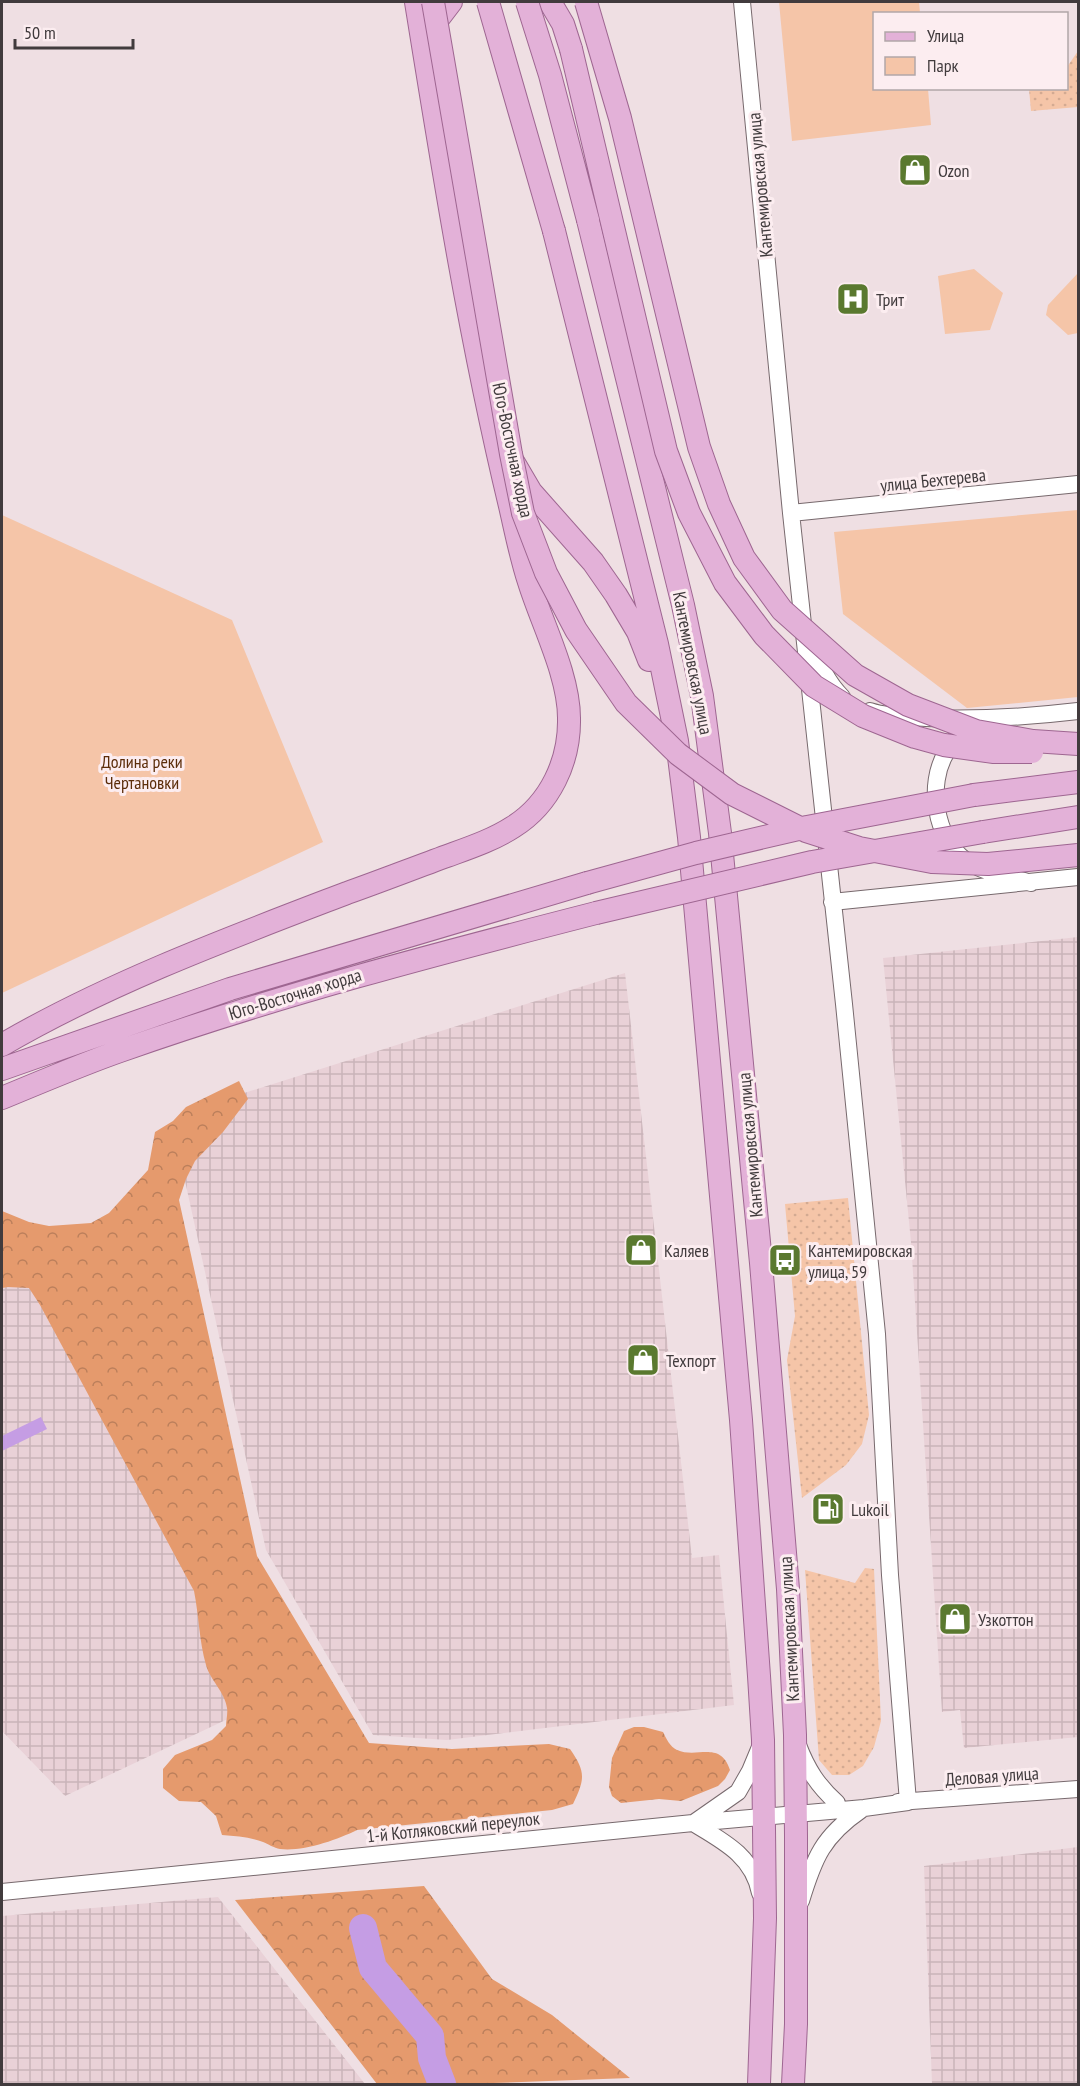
<svg xmlns="http://www.w3.org/2000/svg" width="1080" height="2086" font-family="'PT Sans Narrow',sans-serif">
  <style>
    .industrial { fill: url(#industrial-grid) }
    .grass { fill: url(#grass-dots) }
    .forest { fill: url(#forest-crowns) }
    .park { fill: #f5c5a8 }
    .water { fill: #c59de4 }
    .lines { fill: none; stroke-linecap: round; stroke-linejoin: round }
    .river { stroke: #c59de4; stroke-width: 28 }
    .minor-casing { stroke: #77696d; stroke-width: 18 }
    .major-casing { stroke: #9e6691; stroke-width: 24 }
    .minor { stroke: #fff; stroke-width: 16 }
    .major { stroke: #e3b1d8; stroke-width: 22 }
    .major-bridge-casing { stroke: #9e6691; stroke-width: 24; stroke-linecap: butt }
    .major-bridge { stroke: #e3b1d8; stroke-width: 22 }
    .labels { text-anchor: middle; dominant-baseline: central; stroke-width: 6; stroke-linejoin: round; paint-order: stroke }
    .poi-label { font-size: 18px; fill: #413b3d; stroke: #fcedf0; text-anchor: start }
    .street-label { font-size: 18px; fill: #413b3d; stroke: #fcedf0 }
    .park-label { font-size: 18px; fill: #5c2d09; stroke: #fcedf0 }
  </style>
  <defs>
    <pattern id="industrial-grid" width="8" height="8" patternUnits="userSpaceOnUse" patternTransform="scale(1.5)"><rect width="8" height="8" fill="#e9d1d7"/><path d="M0 4h8M4 0v8" fill="none" stroke="#c9b4b9"/></pattern>
    <pattern id="grass-dots" width="8" height="8" patternUnits="userSpaceOnUse" patternTransform="scale(1.5)"><rect width="8" height="8" fill="#f5c5a8"/><path d="M2 2h.1M6 6h.1" fill="none" stroke="#d3aa92" stroke-width="1.8" stroke-linecap="round"/></pattern>
    <pattern id="forest-crowns" width="20" height="18" patternUnits="userSpaceOnUse" patternTransform="scale(1.5)"><rect width="20" height="18" fill="#e59a6d"/><path d="M2 6a3 3 0 1 1 6 0M12 15a3 3 0 1 1 6 0" fill="none" stroke="#bb7f5b"/></pattern>
  </defs>
  <rect width="100%" height="100%" fill="#efdfe3"/>
  <path class="industrial" d="M 1078,937 L 1078,1737 L 964,1748 L 960,1710 L 942,1712 L 911,1242 L 883,958 Z
    M 625,973 L 692,1558 L 719,1555 L 734,1705 L 447,1740 L 373,1735 L 266,1550 L 180,1158 L 203,1106 Z
    M 2,1276 L 44,1283 L 251,1708 L 65,1796 L 2,1731 Z
    M 1078,1847 L 1078,2084 L 932,2084 L 924,1866 Z
    M 218,1897 L 365,2084 L 2,2084 L 2,1916 Z"/>
  <path class="grass" d="M 1078,51 L 1078,107 L 1031,111 L 1029,89 L 1066,88 L 1067,67 Z
    M 848,1198 L 869,1415 L 862,1444 L 846,1465 L 802,1498 L 787,1360 L 795,1316 L 785,1204 Z
    M 865,1568 L 874,1569 L 881,1721 L 874,1747 L 863,1766 L 849,1775 L 832,1775 L 819,1760 L 805,1570 L 855,1583 Z"/>
  <path class="forest" d="M 239,1081 L 248,1099 L 223,1132 L 195,1161 L 186,1179 L 179,1200 L 257,1556 L 369,1743 L 452,1749 L 549,1744 L 570,1749 C 586,1772 585,1779 573,1804 L 552,1810 L 357,1830 C 337,1840 302,1852 280,1849 C 274,1848 268,1844 263,1842 C 250,1837 236,1836 222,1835 L 216,1816 L 201,1802 L 179,1801 L 163,1788 L 163,1769 L 175,1755 L 212,1740 L 226,1726 C 226,1721 228,1713 227,1708 C 225,1692 210,1680 206,1665 C 199,1640 199,1616 194,1591 L 40,1305 L 29,1288 L 8,1287 L 2,1288 L 2,1211 L 29,1222 L 49,1226 L 91,1223 L 109,1213 L 148,1170 L 155,1132 L 173,1121 L 186,1107 Z
    M 634,1727 L 644,1727 L 663,1732 C 666,1738 670,1747 677,1750 C 697,1759 720,1740 730,1770 L 725,1779 L 718,1786 L 681,1801 L 659,1799 L 621,1803 L 612,1796 L 609,1787 L 612,1758 L 624,1731 Z
    M 424,1886 L 492,1979 L 552,2015 L 630,2078 L 493,2083 L 492,2084 L 377,2084 L 235,1900 Z"/>
  <path class="park" d="M 779,2 L 919,2 L 920,13 L 874,14 L 874,88 L 928,89 L 931,125 L 792,141 Z
    M 974,269 L 1003,293 L 990,330 L 945,334 L 938,276 Z
    M 1078,273 L 1078,333 L 1068,335 L 1046,315 L 1048,305 Z
    M 1078,510 L 1078,697 L 967,708 L 843,614 L 834,532 Z
    M 2,515 L 232,620 L 323,842 L 2,993 Z"/>
  <path class="water" d="M 41,1417 L 47,1429 L 2,1451 L 2,1436 Z"/>
  <g class="lines">
    <path class="river" d="M 363,1928 L 373,1968 L 430,2036 L 432,2058 L 442,2084"/>
    <defs>
      <path id="minor" d="M 742,2 L 791,513 L 844,1004 L 877,1334 L 890,1575 L 908,1802
        M 791,513 L 1078,484
        M 812,642 C 818,663 826,681 842,697
        M 870,711 C 888,717 908,717 926,718 C 977,720 1027,717 1078,711
        M 959,740 C 954,744 948,748 946,753 C 927,784 935,838 965,860 C 983,873 1011,877 1031,883
        M 832,902 L 1078,877
        M 798,1745 C 807,1769 818,1786 837,1803
        M 898,1802 L 1078,1789
        M 695,1822 L 738,1792 L 750,1771 L 760,1747
        M 693,1823 C 723,1841 753,1856 760,1893
        M 2,1892 L 693,1823 L 864,1808 L 908,1802
        M 801,1901 C 814,1858 823,1836 861,1810"/>
      <path id="major" d="M 550,2 L 563,24 L 571,49
        M 432,35 L 438,19 L 451,2
        M 588,220 L 683,605 L 702,696 L 720,833 L 761,1263 L 788,1589 L 795,1735 L 796,1836 L 796,2024 L 793,2084
        M 554,231 L 657,644 L 677,741 L 689,837 L 741,1420 L 759,1676 L 763,1740 L 765,1918 L 759,2084
        M 514,463 L 531,492 L 593,562 L 616,595 L 638,632 L 649,660
        M 974,795 L 1078,782
        M 983,832 L 1078,817
        M 2,1045 C 108,983 232,937 347,893 C 381,881 414,868 447,856 C 469,848 493,840 513,827 C 550,804 570,761 569,718 C 569,675 542,624 529,582 C 521,558 516,532 510,506 C 470,340 443,170 416,2
        M 2,1069 L 230,989 L 587,883
        M 2,1098 C 41,1082 80,1065 120,1051 C 276,996 436,954 596,913"/>
    </defs>
    <use href="#minor" class="minor-casing"/>
    <use href="#major" class="major-casing"/>
    <use href="#minor" class="minor"/>
    <use href="#major" class="major"/>
    <defs>
      <path id="major-bridge" d="M 433,2 L 511,454 L 523,513 L 546,573 L 576,630 L 626,703 L 678,754 L 732,794 L 806,831 L 859,848 L 932,862 L 988,864 L 1078,855
        M 488,2 L 554,231
        M 527,2 L 550,75 L 588,220
        M 586,2 L 620,118 L 699,447 L 719,504 L 744,558 L 782,610 L 855,675 L 908,705 L 976,731 L 1033,741 L 1078,744
        M 571,49 L 666,451 L 689,513 L 725,583 L 764,635 L 814,686 L 863,716 L 915,737 L 944,745 L 994,752 L 1032,752
        M 587,883 L 696,853 L 807,827 L 974,795
        M 596,913 L 812,862 L 983,832"/>
    </defs>
    <use href="#major-bridge" class="major-bridge-casing"/>
    <use href="#major-bridge" class="major-bridge"/>
  </g>
  <defs>
    <symbol id="shop-square" viewBox="-11 -11 22 22"><rect x="-9" y="-9" width="18" height="18" rx="4" fill="#5a792f" stroke="#fcedf0"/><path d="M-5-2.5h2.3a2.7 3.5 0 0 1 5.4 0H5L5.5 6h-11ZM-1.5-2.5h3a1.5 2.3 0 0 0-3 0Z" fill="#fff"/></symbol>
    <symbol id="hospital-square" viewBox="-11 -11 22 22"><rect x="-9" y="-9" width="18" height="18" rx="4" fill="#5a792f" stroke="#fcedf0"/><path d="M-5-5h3v3.5h4V-5h3V5h-3V1.5h-4V5h-3Z" fill="#fff"/></symbol>
    <symbol id="bus-square" viewBox="-11 -11 22 22"><rect x="-9" y="-9" width="18" height="18" rx="4" fill="#5a792f" stroke="#fcedf0"/><path d="M-5-6H5V4H4V6H2V4H-2V6H-4V4H-5ZM-3.5-4V0h7V-4ZM-3.5 1.2v1.5H-2V1.2ZM2 1.2v1.5H3.5V1.2Z" fill="#fff"/></symbol>
    <symbol id="fuel-square" viewBox="-11 -11 22 22"><rect x="-9" y="-9" width="18" height="18" rx="4" fill="#5a792f" stroke="#fcedf0"/><path d="M-5.5-6h7V0h2V4h1.3V-2.5L3-4.5l.8-.8L6-3V5H2.5V1h-1V6h-7ZM-4.2-4.7v3.2H.2V-4.7Z" fill="#fff"/></symbol>
  </defs>
  <g fill-rule="evenodd">
    <use href="#shop-square" x="896" y="151" width="38" height="38"/>
    <use href="#hospital-square" x="834" y="280" width="38" height="38"/>
    <use href="#shop-square" x="622" y="1231" width="38" height="38"/>
    <use href="#bus-square" x="766" y="1241" width="38" height="38"/>
    <use href="#shop-square" x="624" y="1341" width="38" height="38"/>
    <use href="#fuel-square" x="809" y="1490" width="38" height="38"/>
    <use href="#shop-square" x="936" y="1600" width="38" height="38"/>
  </g>
  <g class="labels">
    <g class="poi-label">
      <text x="938" y="170">Ozon</text>
      <text x="876" y="299">Трит</text>
      <text x="664" y="1250">Каляев</text>
      <text x="808" y="1250">Кантемировская<tspan x="808" dy="21">улица, 59</tspan></text>
      <text x="666" y="1360">Техпорт</text>
      <text x="851" y="1509">Lukoil</text>
      <text x="978" y="1619">Узкоттон</text>
    </g>
    <g class="street-label">
      <text transform="translate(760 185) rotate(-95)">Кантемировская улица</text>
      <text transform="translate(513 450) rotate(78)">Юго-Восточная хорда</text>
      <text transform="translate(933 480) rotate(-6)">улица Бехтерева</text>
      <text transform="translate(693 663) rotate(79)">Кантемировская улица</text>
      <text transform="translate(295 994) rotate(-17)">Юго-Восточная хорда</text>
      <text transform="translate(750 1145) rotate(-95)">Кантемировская улица</text>
      <text transform="translate(789 1629) rotate(-93)">Кантемировская улица</text>
      <text transform="translate(992 1776) rotate(-4)">Деловая улица</text>
      <text transform="translate(453 1827) rotate(-6)">1-й Котляковский переулок</text>
    </g>
    <g class="park-label">
      <text x="142" y="761">Долина реки<tspan x="142" dy="21">Чертановки</tspan></text>
    </g>
  </g>
  <rect width="1080" height="2086" fill="none" stroke="#413b3d" stroke-width="6"/>
  <rect x="873" y="12" width="195" height="78" fill="#fcedf0" stroke="#b1a6a8" stroke-width="1.5"/>
  <rect x="885" y="32" width="30" height="9" fill="#e3b1d8" stroke="#b1a6a8" stroke-width="1.5"/>
  <text x="927" y="42" font-size="18" fill="#413b3d">Улица</text>
  <rect x="885" y="57" width="30" height="18" fill="#f5c5a8" stroke="#b1a6a8" stroke-width="1.5"/>
  <text x="927" y="72" font-size="18" fill="#413b3d">Парк</text>
  <path d="M15 39v9h118v-9" fill="none" stroke="#413b3d" stroke-width="3"/>
  <text x="24" y="39" font-size="18" fill="#413b3d" stroke="#fcedf0" stroke-width="4.5" paint-order="stroke">50 m</text>
</svg>
